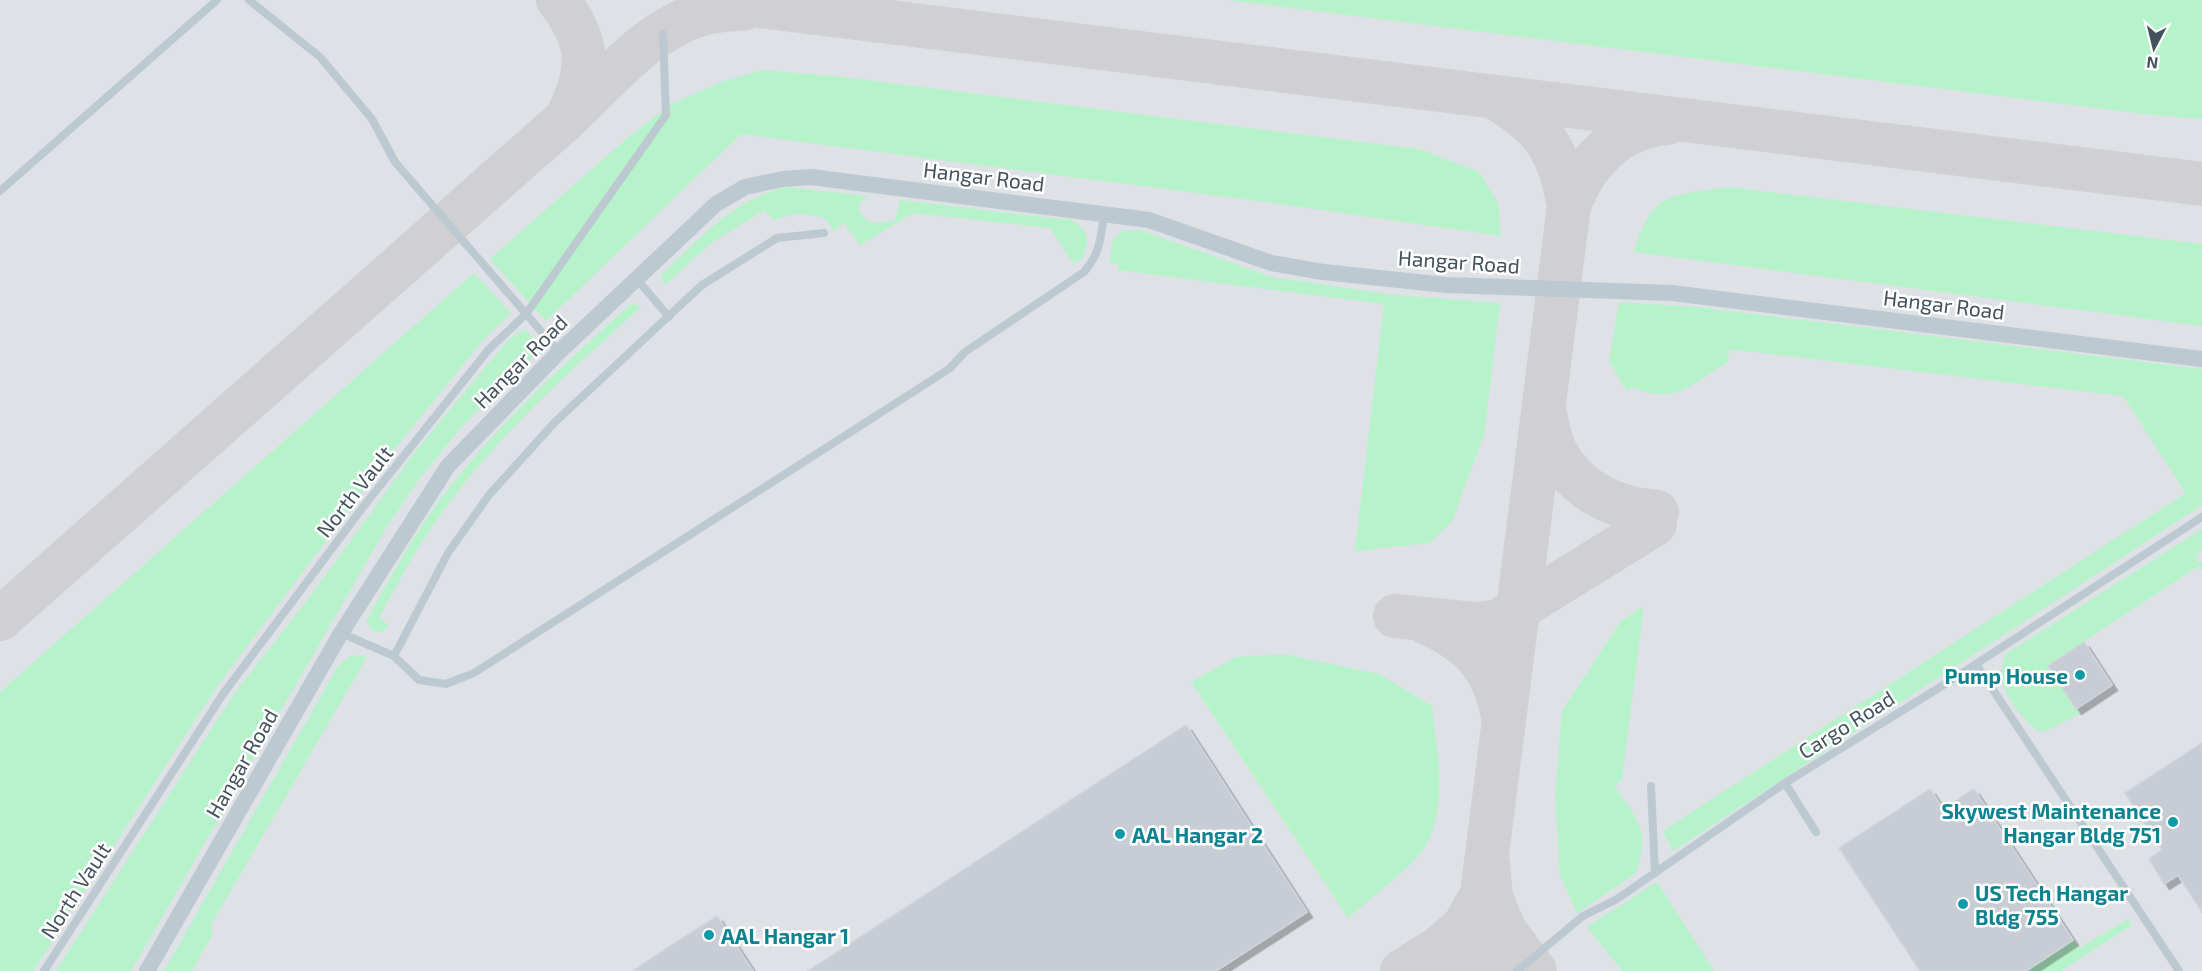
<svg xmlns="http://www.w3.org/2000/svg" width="2202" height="971" font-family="'Exo 2',sans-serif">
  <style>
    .airport { fill: #dee2e6 }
    .green { fill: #b6f3cb }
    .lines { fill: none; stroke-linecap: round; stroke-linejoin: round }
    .taxiway { stroke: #d0d0d3; stroke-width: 44 }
    .building { fill: #c8ccd4; stroke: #d0d4da; stroke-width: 1.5; filter: url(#shadow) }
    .lane { stroke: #bcc9d1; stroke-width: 8 }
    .street { stroke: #bcc9d1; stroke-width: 16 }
    .culture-dot { fill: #0f9aa8; stroke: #fff; stroke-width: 2 }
    .labels { text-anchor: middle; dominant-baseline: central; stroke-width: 5; stroke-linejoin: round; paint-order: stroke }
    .street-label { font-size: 21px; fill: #44525d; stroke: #fff }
    .culture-label { font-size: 21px; font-weight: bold; fill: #0d838f; stroke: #fff; text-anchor: start }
  </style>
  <defs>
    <filter id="shadow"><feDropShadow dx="5.5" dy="5.5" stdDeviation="0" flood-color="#0004"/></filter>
  </defs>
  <rect width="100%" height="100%" fill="#f0eded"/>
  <path class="airport" d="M 0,0 L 2202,0 L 2202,971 L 0,971 Z"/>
  <path class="green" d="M 1227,0 L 2202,0 L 2202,119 L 2145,114 Z
    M 763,70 L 843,77 L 1419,149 L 1479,172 L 1498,203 L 1501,236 L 1273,203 L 741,134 L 546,321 L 490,259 L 626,139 L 673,103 L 724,81 Z
    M 787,187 L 868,196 L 860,202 L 859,211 L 869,223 L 895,221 L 900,200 L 1070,220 C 1090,231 1090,239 1082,259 L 1073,263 L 1050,228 L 913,213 L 860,245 L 844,223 L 834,231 L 825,218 L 798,213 L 773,220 L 764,210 L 710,244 L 665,285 L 661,275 C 700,239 734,198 787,187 Z
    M 1729,187 L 2202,244 L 2202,326 L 1634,252 C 1653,190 1671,196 1729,187 Z
    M 1140,230 L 1272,277 L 1395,295 L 1500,303 L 1484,435 L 1452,521 L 1430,543 L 1355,551 L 1384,304 L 1118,270 L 1119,265 L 1109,263 L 1113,240 L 1122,231 Z
    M 474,273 L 511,313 L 483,340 L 397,446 L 217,686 L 33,971 L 0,971 L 0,692 Z
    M 1619,302 L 1696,307 L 2202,369 L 2202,505 L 1673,851 L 1663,832 L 1669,827 L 2186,493 L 2123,396 L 1729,349 L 1728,362 C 1692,384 1674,406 1632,387 L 1627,391 L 1609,361 Z
    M 632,303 L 641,307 C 567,374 491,441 434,524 C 413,554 396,587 379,618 L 389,625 L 383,632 L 373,632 L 367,622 L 371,612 C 390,579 408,545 430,514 C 483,437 563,365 632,303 Z
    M 525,329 L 538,344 L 537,352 L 464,424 L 420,478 L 386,528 L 131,971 L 56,971 L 234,694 L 312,594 L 419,447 L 509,339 Z
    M 2202,529 L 2202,551 L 2195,556 L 2199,563 L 2202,562 L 2202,570 L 2199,566 L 2048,665 L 2080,714 L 2043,732 L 2035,730 C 2015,707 1992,686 2006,654 Z
    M 1644,606 L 1622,779 L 1615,786 C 1638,822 1650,828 1636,873 L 1577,913 L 1560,875 L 1555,797 L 1562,711 L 1621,621 Z
    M 1283,654 L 1379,674 L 1432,706 C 1437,750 1451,821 1417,857 C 1397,879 1370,898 1348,918 L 1191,682 L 1236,657 Z
    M 358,655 L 367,657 L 212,923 L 212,935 L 192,971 L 164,971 L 337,668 L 348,657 Z
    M 1657,882 L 1714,971 L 1622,971 L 1587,927 Z
    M 2128,919 L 2132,925 L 2061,971 L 2026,971 L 2073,940 L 2079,948 Z"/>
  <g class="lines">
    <path class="taxiway" d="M 558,0 C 591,42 590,71 567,117
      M 711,0 C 1208,63 1705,124 2202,184
      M 1494,97 C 1544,127 1559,149 1569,206
      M 1545,414 C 1547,424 1549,436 1553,446 C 1572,488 1612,509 1657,512
      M 1395,616 L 1474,624 L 1499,621 L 1655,524
      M 0,619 L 566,119 C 607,81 651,25 709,12 C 721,10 734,9 746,8
      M 1427,623 C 1472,643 1494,668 1503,716
      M 1488,863 L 1491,897 L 1505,931 L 1535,971
      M 1421,962 C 1428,959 1436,954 1443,953 C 1468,949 1502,956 1522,971
      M 1402,971 L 1440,947 L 1464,926 L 1482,894 L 1569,206 C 1586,161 1618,127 1667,123"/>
  </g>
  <path class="building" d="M 2084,642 L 2112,685 L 2076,709 L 2048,666 Z
    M 1186,725 L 1307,912 L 1216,971 L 808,971 Z
    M 2202,743 L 2202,912 L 2178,875 L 2164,884 L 2149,859 L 2162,850 L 2125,793 Z
    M 1930,789 L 1943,809 L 1974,789 L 2073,940 L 2026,971 L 1920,971 L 1839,848 Z
    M 717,916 L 753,971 L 633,971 L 658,954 Z"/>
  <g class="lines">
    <path class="lane" d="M 249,0 L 320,57 L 372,119 L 395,162 L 559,352
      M 0,191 L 217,0
      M 636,278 L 669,317
      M 341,633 L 394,656 L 419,680 L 446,684 L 474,673 L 949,369 L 965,352 L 1084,272 C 1100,254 1101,237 1104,214
      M 394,656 L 448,553 L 489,495 L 555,422 L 702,285 L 777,238 L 824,233
      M 1976,664 L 2179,971
      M 1785,783 L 1816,832
      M 1651,786 L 1655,873
      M 44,971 L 223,694 L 363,507 L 489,349 L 526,314 L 666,115 L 663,34
      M 1517,971 L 1583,916 L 1617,899 L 1785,783 L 1942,686 L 2202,517"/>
    <path class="street" d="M 147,971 L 341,633 L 448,466 L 559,352 L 716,204 L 745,187 L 783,179 L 811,177 L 1149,220 L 1271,263 L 1323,272 L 1446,285 L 1672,293 L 2202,359"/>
  </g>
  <g class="culture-dot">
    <circle cx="2080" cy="675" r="6"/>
    <circle cx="2173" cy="822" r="6"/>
    <circle cx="1120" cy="834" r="6"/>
    <circle cx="1963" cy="904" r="6"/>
    <circle cx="709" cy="935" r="6"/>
  </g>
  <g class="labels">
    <g class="street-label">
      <text transform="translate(984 176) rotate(7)">Hangar Road</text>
      <text transform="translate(1459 261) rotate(4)">Hangar Road</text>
      <text transform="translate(1944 304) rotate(7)">Hangar Road</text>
      <text transform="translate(520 361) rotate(-45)">Hangar Road</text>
      <text transform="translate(354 491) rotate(-52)">North Vault</text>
      <text transform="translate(1846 724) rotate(-32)">Cargo Road</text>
      <text transform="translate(241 763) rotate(-60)">Hangar Road</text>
      <text transform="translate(75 890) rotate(-57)">North Vault</text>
    </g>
    <g class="culture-label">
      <text x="2068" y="675" text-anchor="end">Pump House</text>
      <text x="2161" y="810" text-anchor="end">Skywest Maintenance<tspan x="2161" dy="24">Hangar Bldg 751</tspan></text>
      <text x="1132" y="834">AAL Hangar 2</text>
      <text x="1975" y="892">US Tech Hangar<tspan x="1975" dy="24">Bldg 755</tspan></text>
      <text x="721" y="935">AAL Hangar 1</text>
    </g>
  </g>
  <g transform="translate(2154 48) rotate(187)" stroke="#ffffff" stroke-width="4.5" paint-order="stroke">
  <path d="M0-4.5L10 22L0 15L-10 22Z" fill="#44525d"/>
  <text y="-9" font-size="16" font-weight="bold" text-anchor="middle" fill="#44525d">N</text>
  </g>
</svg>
